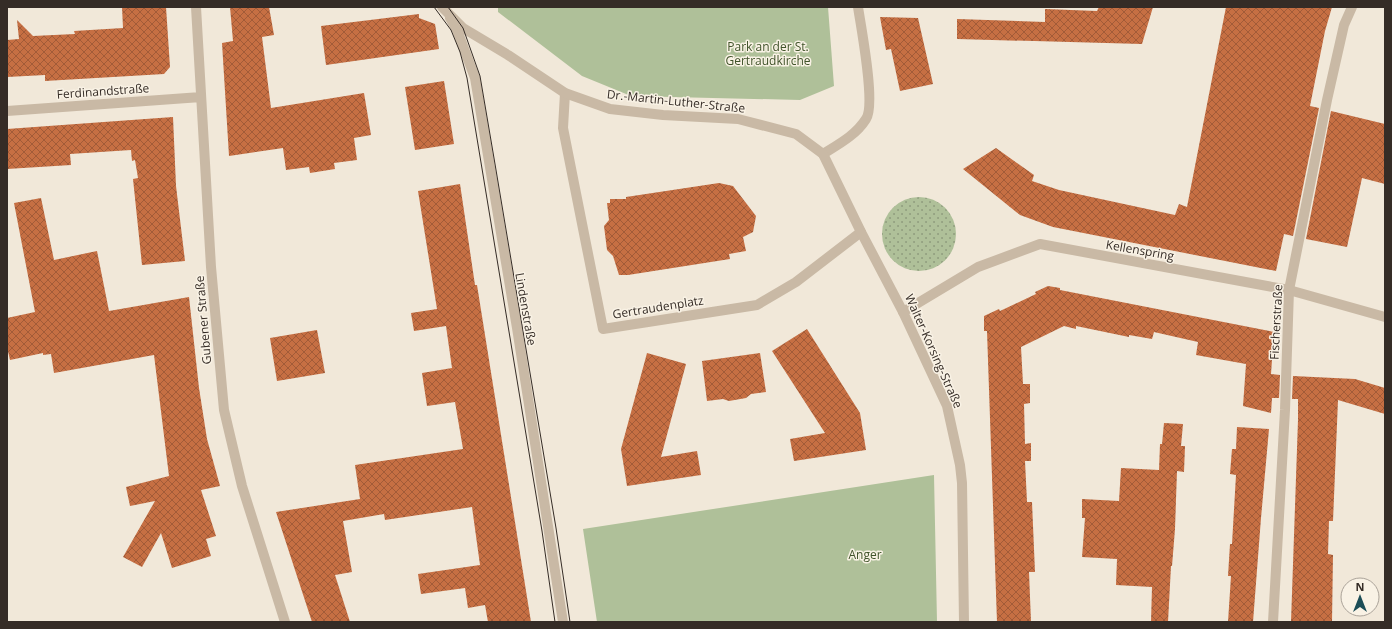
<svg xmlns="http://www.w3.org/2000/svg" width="1392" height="629" font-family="'Open Sans',sans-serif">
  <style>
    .grass { fill: url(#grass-dots) }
    .park { fill: #afc099 }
    .building { fill: url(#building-cross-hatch) }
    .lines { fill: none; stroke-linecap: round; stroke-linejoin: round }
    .minor { stroke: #c9b9a5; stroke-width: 10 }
    .tertiary { stroke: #c9b9a5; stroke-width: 10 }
    .tram { stroke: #352c26; stroke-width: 1 }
    .labels { text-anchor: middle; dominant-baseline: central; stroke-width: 3; stroke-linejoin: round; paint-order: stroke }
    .park-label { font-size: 12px; fill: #40532a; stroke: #f9f2e5 }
    .street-label { font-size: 12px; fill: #352c26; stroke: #f9f2e5 }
  </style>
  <defs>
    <pattern id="grass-dots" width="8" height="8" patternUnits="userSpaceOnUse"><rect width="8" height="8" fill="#afc099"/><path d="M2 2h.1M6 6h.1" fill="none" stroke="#8f9c7d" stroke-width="1.8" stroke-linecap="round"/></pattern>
    <pattern id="building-cross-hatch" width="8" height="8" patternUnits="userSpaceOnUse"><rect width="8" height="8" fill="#c66f43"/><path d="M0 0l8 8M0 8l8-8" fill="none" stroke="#a25b38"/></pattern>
  </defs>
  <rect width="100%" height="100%" fill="#f1e8d9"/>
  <path class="grass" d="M882 234a37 37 0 1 1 74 0a37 37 0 1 1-74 0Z"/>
  <path class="park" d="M 498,7 L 828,7 L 834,86 L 800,100 L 631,96 L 582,76 L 498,12 Z
    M 934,475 L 937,622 L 597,622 L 583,529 Z"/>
  <path class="building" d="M 122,7 L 166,7 L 170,67 L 164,74 L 45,81 L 45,75 L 7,77 L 7,40 L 19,39 L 17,20 L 33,36 L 75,34 L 74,31 L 123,28 Z
    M 230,7 L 269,7 L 274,35 L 262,37 L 271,108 L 364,93 L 371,135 L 354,138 L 357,160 L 334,163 L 335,169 L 310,173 L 309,167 L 286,170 L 283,148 L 229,156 L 222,43 L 233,41 Z
    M 1099,7 L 1153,7 L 1142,44 L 957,39 L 957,19 L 1045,22 L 1045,9 L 1097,11 Z
    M 1226,7 L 1332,7 L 1325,31 L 1310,106 L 1319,108 L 1293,236 L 1284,234 L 1276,271 L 1053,227 L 1020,215 L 963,169 L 996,148 L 1034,175 L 1032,181 L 1059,190 L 1175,215 L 1179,204 L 1187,207 Z
    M 419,14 L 419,18 L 435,24 L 439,49 L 326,65 L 321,26 Z
    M 880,17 L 918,18 L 933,84 L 900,91 L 891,49 L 886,50 Z
    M 444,81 L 454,144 L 415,150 L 405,87 Z
    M 1331,111 L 1385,124 L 1385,184 L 1362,178 L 1347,247 L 1306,239 Z
    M 173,117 L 176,186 L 185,261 L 142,265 L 133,179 L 138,178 L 135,160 L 132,161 L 131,150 L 70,154 L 71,165 L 7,169 L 7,129 Z
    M 719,183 L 733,186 L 756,216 L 753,232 L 743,237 L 746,251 L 729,254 L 730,259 L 628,275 L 619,275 L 613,256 L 607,250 L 604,226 L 609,220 L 607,203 L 610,203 L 610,199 L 626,199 L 626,197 Z
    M 460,184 L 475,285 L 477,285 L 531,622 L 488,622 L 485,605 L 468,608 L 465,588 L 421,594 L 418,574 L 480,565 L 472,507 L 385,520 L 384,514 L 343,521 L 352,572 L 335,575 L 350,622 L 312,622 L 276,512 L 360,499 L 355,465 L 463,449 L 455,402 L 427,406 L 422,373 L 452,368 L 446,326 L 414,331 L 411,313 L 437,309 L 418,191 Z
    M 41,198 L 54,260 L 97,251 L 109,311 L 189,297 L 199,388 L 207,439 L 220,486 L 201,490 L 216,536 L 206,539 L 211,556 L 172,568 L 161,533 L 142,567 L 123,557 L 155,501 L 130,506 L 126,487 L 169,476 L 154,355 L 54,373 L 51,354 L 43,355 L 43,353 L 10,360 L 7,347 L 7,318 L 35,312 L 14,203 Z
    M 1048,286 L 1060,288 L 1060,290 L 1274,332 L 1271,374 L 1280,375 L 1279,398 L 1272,398 L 1271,413 L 1243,406 L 1246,364 L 1196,355 L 1198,342 L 1154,332 L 1152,339 L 1129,335 L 1129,337 L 1076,326 L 1076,329 L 1064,326 L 1021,347 L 1023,384 L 1030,384 L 1030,403 L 1024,404 L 1025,444 L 1031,443 L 1031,461 L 1025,461 L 1027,502 L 1032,502 L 1035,572 L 1029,572 L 1031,622 L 997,622 L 987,331 L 984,331 L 984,316 L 999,309 L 1000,311 L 1036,294 L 1035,292 Z
    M 807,329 L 860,413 L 866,450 L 794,461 L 790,439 L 825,433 L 772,351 Z
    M 317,330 L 325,373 L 277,381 L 270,338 Z
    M 647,353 L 686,364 L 661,457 L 697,451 L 701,475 L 627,486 L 621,449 Z
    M 760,353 L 766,392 L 751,394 L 746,398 L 729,401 L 723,399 L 707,401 L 702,361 Z
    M 1293,376 L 1355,379 L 1385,388 L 1385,414 L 1338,400 L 1333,521 L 1329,521 L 1328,554 L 1333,555 L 1332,622 L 1291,622 L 1298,420 L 1298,399 L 1292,399 Z
    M 1164,423 L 1183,424 L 1181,446 L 1185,446 L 1184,472 L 1177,471 L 1175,529 L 1172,566 L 1171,566 L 1168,622 L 1151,622 L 1152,587 L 1116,585 L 1117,559 L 1082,557 L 1085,518 L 1082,518 L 1082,499 L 1119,501 L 1121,468 L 1159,470 L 1160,444 L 1162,444 Z
    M 1237,427 L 1269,429 L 1261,518 L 1253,622 L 1228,622 L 1231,576 L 1228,576 L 1230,544 L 1232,544 L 1236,475 L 1230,474 L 1232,449 L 1236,449 Z"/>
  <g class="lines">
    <path class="minor" d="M 196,7 L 211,267 L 224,410 L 242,486 L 285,622
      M 450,18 L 457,30 L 475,78 L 517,328 L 563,622
      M 565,93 L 563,128 L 603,329 L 757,305 L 796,282 L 861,232
      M 7,111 L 201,97
      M 823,154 C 839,144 856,135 866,119 C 876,105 861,27 858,7
      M 903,312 L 978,267 L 1040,244 L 1289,290 L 1385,317
      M 1273,622 L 1285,410 L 1289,290 L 1327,100 L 1344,25 L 1352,7"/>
    <path class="tertiary" d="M 442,7 L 463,28 L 508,55 L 565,93 L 610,109 L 663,115 L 738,119 L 796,134 L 823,154 L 861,232 L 903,312 L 947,406 L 960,465 L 962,483 L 964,622"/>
    <path class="tram" d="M 434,7 L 451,30 L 460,52 L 467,78 L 542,531 L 555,622
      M 448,7 L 463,28 L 480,76 L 495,164 L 556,528 L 570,622"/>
  </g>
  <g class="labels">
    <g class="park-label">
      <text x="768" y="46">Park an der St.<tspan x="768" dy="14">Gertraudkirche</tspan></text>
      <text x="865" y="554">Anger</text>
    </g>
    <g class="street-label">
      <text transform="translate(103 91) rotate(-4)">Ferdinandstraße</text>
      <text transform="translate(676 101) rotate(6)">Dr.-Martin-Luther-Straße</text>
      <text transform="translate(1140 250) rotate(10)">Kellenspring</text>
      <text transform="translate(658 307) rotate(-9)">Gertraudenplatz</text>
      <text transform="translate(526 309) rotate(80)">Lindenstraße</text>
      <text transform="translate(203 320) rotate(-95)">Gubener Straße</text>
      <text transform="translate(1276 322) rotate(-87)">Fischerstraße</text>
      <text transform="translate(934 351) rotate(66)">Walter-Korsing-Straße</text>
    </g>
  </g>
  <rect width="1392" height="629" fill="none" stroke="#352c26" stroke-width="16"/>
  <g transform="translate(1360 597)"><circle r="19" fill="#f9f2e5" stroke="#aba399"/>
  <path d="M0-3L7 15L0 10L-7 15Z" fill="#1c4d56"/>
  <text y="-6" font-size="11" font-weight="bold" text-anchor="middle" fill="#352c26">N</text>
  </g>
</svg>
